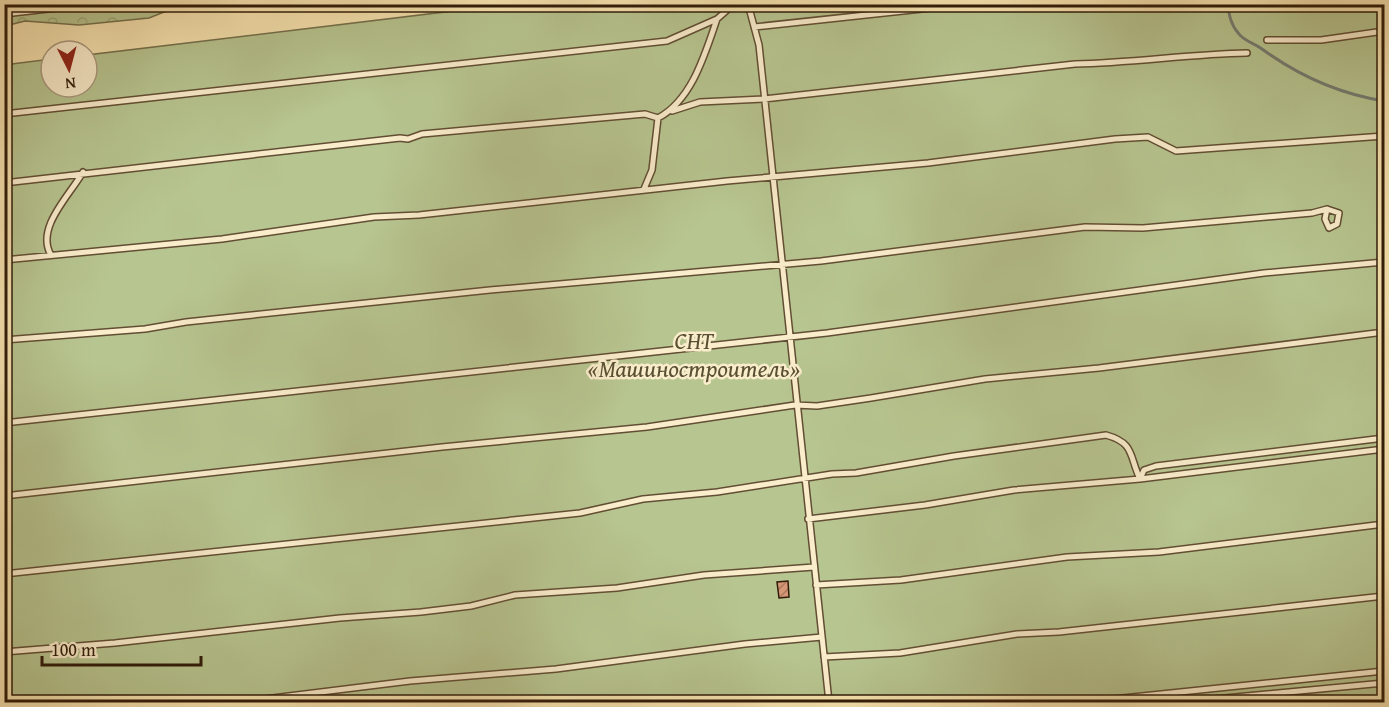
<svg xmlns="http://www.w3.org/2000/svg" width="1389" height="707" font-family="'Gentium Book Plus',serif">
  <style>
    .forest { fill: url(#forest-crowns); stroke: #74704d; stroke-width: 1.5 }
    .garden { fill: #b7c590; stroke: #74704d; stroke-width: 1.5 }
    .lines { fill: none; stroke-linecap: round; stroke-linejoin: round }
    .stream { stroke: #747c71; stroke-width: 3 }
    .building { fill: url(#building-hatch); stroke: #311c0a; stroke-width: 1.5 }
    .lane-casing { stroke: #624e34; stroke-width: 8 }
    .lane { stroke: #faedcc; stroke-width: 5 }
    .labels { text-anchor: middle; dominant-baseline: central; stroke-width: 5; stroke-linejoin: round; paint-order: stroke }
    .park-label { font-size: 24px; font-style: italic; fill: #594f32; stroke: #faedcc }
  </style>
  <defs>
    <pattern id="forest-crowns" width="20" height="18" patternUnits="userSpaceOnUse" patternTransform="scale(1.5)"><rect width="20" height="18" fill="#b7c590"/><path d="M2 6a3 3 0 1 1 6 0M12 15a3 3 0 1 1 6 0" fill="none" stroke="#9ea97b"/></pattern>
    <pattern id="building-hatch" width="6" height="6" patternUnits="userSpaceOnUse" patternTransform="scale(1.5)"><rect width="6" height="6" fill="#d69776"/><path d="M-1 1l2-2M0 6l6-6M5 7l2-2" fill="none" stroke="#ae7a5f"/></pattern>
  </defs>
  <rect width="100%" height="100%" fill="#f7e4b0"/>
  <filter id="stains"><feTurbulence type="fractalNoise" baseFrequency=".00333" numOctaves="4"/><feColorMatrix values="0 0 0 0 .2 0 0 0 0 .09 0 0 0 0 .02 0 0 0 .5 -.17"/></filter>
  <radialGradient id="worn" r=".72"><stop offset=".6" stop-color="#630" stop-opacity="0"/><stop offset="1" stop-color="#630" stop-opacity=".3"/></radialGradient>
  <path class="forest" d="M 5,5 L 204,5 L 174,8 L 149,18 L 79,25 L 25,21 L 5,26 Z"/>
  <path class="garden" d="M 511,4 L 1384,5 L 1384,702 L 5,702 L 4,65 L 51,59 L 51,87 L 87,87 L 87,55 Z"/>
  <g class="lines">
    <path class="stream" d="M 1228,4 C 1229,16 1231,25 1239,34 C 1244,41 1256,44 1262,49 C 1299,76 1340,94 1384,101"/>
  </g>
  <path class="building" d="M 788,581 L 789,597 L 779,598 L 777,582 Z"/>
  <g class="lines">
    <defs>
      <path id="lane" d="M 748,4 L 759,45 L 829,702
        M 4,14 L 92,4
        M 754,27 L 968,4
        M 1267,40 L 1321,40 L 1384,31
        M 672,111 L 700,102 L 764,99 L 1075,64 C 1133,63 1189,54 1247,53
        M 4,114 L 667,41 L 717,19 L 734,4
        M 4,183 L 400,138 L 408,139 L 422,134 L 645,114 L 658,118
        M 644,189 L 652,170 L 658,118 C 692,100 705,54 717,19
        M 51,255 C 35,228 70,195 83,172
        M 4,260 L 222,239 L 374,217 L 419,215 L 727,181 L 928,163 L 1115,139 L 1148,137 L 1176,151 L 1384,136
        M 4,340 L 145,329 L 186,322 L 490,290 L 821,261 L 1085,227 L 1143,228 L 1312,213 L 1327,209 L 1339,213 L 1337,224 L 1329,228 L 1325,219 L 1327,209
        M 4,423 L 827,333 L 1264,273 L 1384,262
        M 4,496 L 442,447 L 647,427 L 795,405 L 817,406 L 871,398 L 985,379 L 1099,368 L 1384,332
        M 808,519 L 925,505 L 1014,490 L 1140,479 L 1144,470 L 1156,466 L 1384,438
        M 4,574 L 580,513 L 643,499 L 717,492 L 832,474 L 856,473 L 954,456 L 1106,435 C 1135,443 1129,456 1140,479 L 1384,449
        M 816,585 L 901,580 L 1067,557 L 1159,552 L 1384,524
        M 4,652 L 115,643 L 340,618 L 421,612 L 471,606 L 515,595 L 617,588 L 704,575 L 814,567
        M 824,657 L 900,653 L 1017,634 L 1059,632 L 1384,596
        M 239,702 L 410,681 L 556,669 L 745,644 L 822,637
        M 1084,702 L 1384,671
        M 1183,702 L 1384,683"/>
    </defs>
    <use href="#lane" class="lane-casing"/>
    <use href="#lane" class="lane"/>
  </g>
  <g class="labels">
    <g class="park-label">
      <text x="694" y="340">СНТ<tspan x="694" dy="28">«Машиностроитель»</tspan></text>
    </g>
  </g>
  <rect width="1389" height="707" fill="none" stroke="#f7e4b0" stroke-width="24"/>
  <rect x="6" y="6" width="1377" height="695" fill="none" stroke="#311c0a" stroke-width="3"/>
  <rect x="12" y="12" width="1365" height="683" fill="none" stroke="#311c0a" stroke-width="1.5"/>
  <g transform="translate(69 69) rotate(174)"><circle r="28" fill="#faedcc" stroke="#aa997e" stroke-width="1.5"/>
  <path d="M0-4.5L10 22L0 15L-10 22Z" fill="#8f2418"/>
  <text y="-9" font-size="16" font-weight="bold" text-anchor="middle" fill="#311c0a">N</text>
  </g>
  <path d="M42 656v9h159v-9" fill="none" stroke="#311c0a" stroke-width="3"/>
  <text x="51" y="656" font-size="18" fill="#311c0a" stroke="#faedcc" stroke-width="4.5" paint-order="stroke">100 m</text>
  <rect width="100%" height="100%" filter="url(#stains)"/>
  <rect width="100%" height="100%" fill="url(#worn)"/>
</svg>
